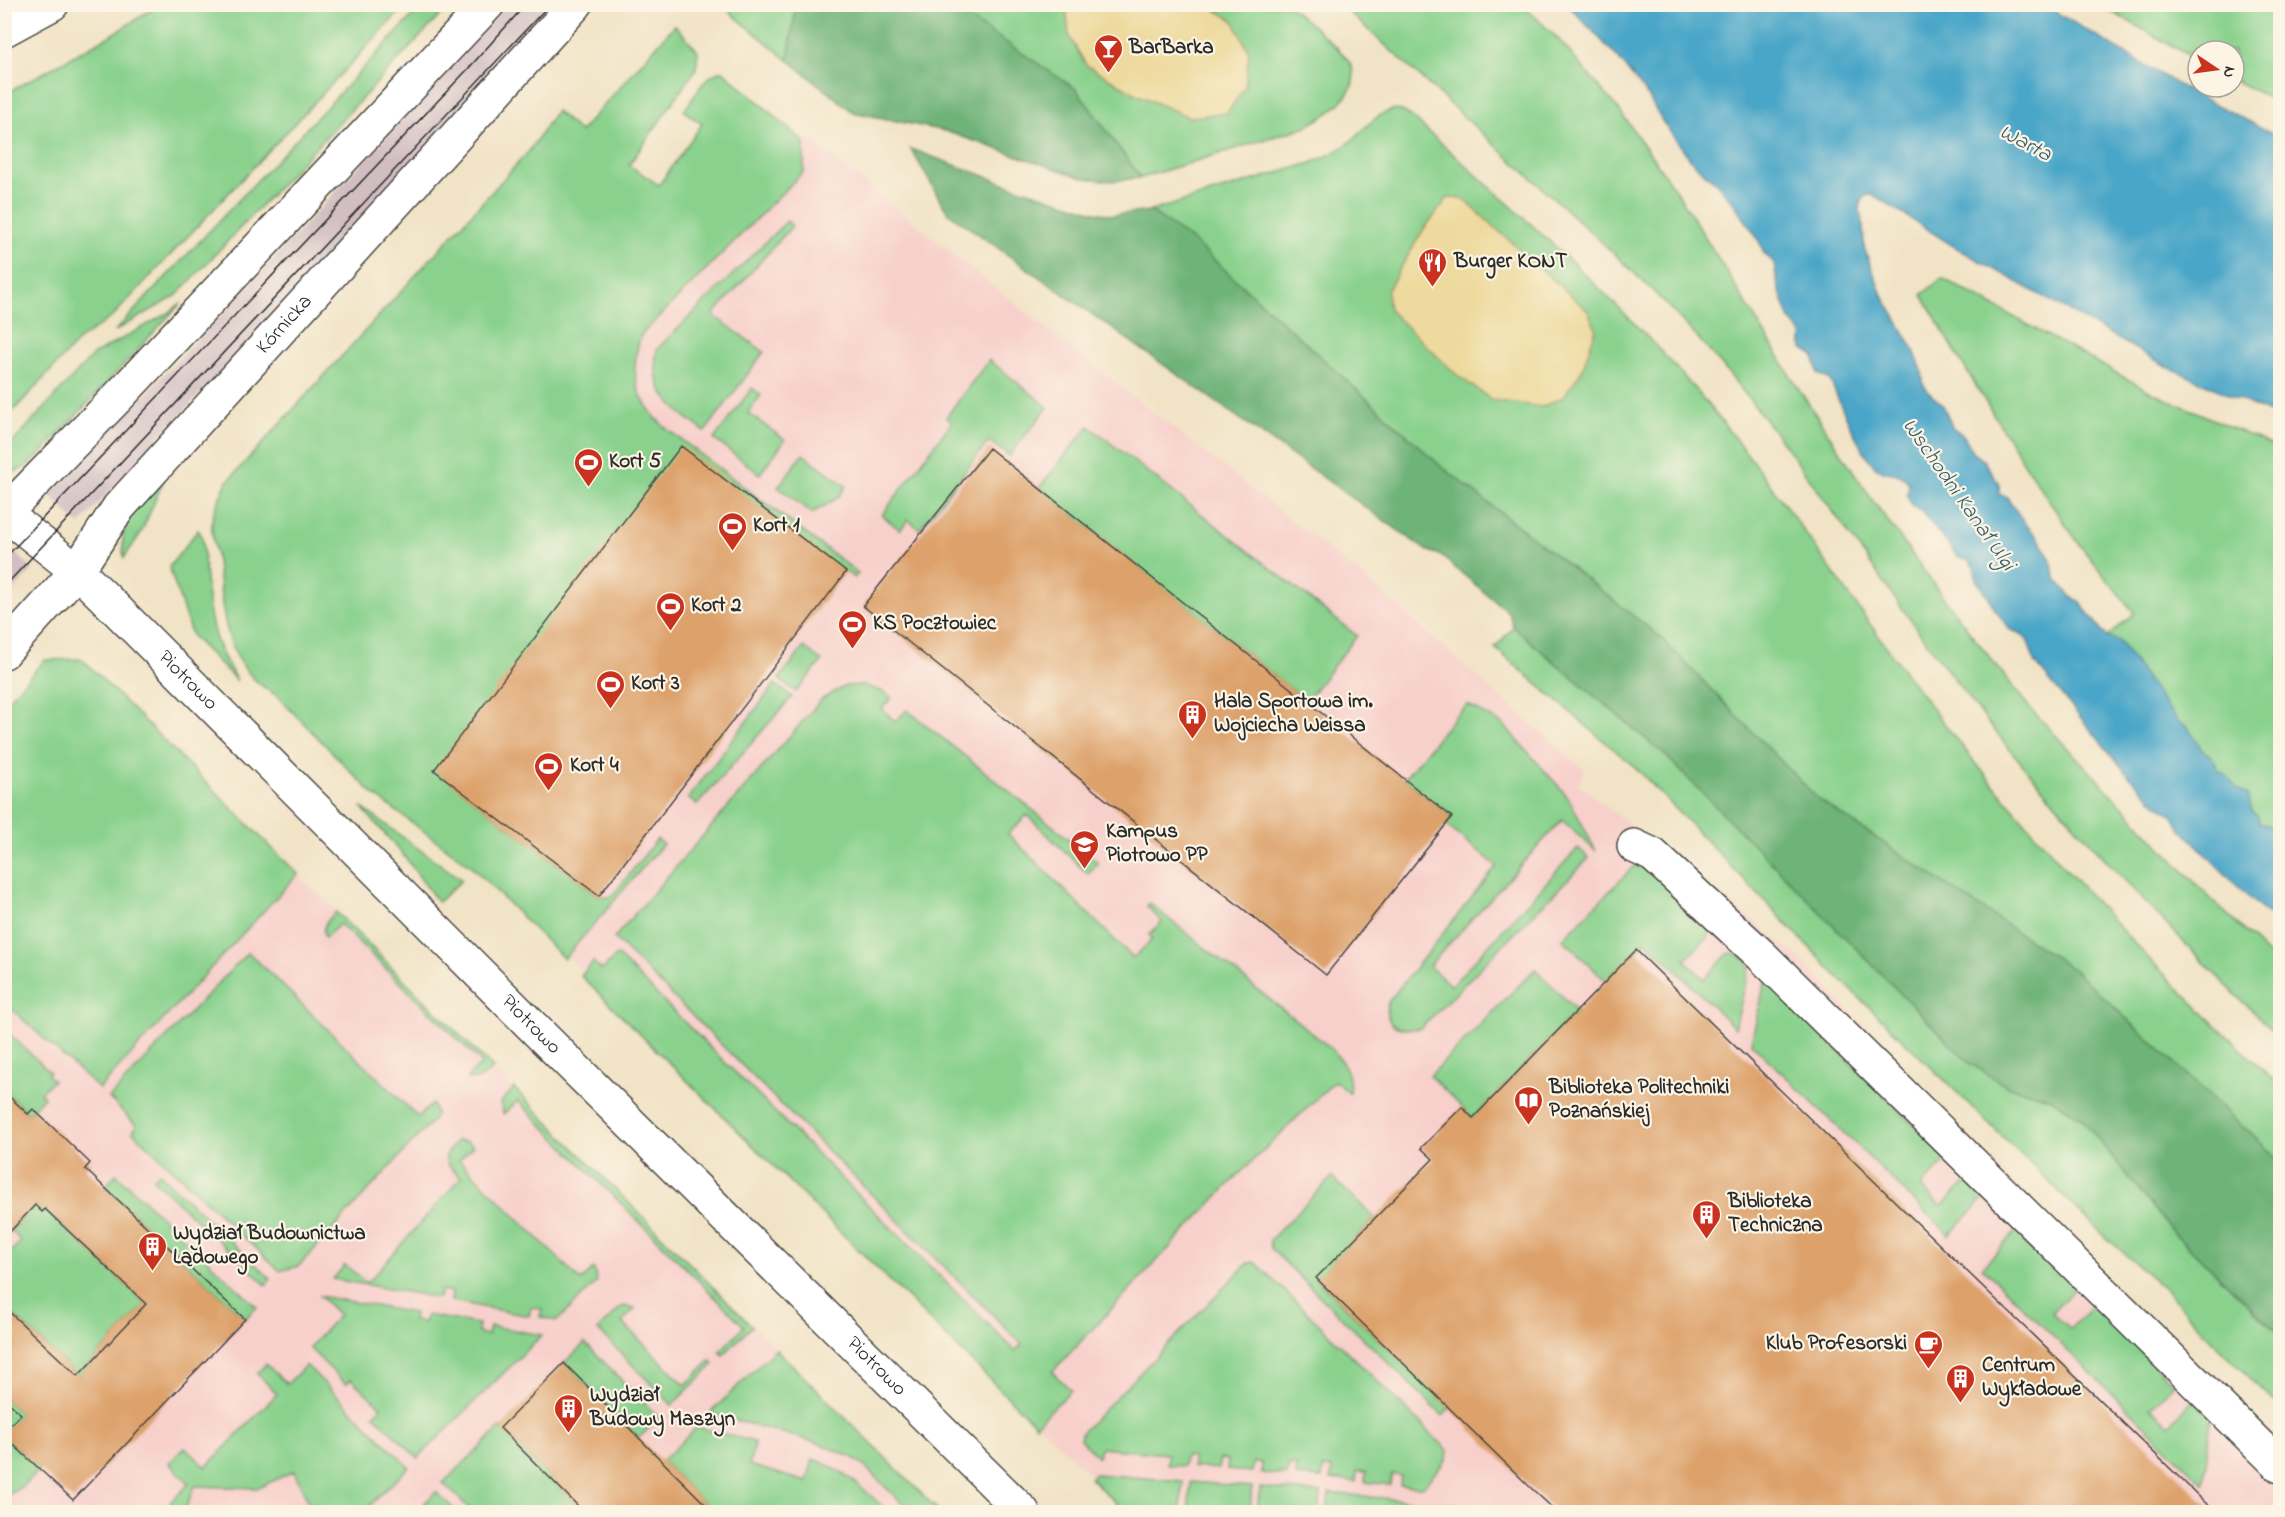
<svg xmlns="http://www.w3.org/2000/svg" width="2285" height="1517" font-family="'Indie Flower',sans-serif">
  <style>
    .built { fill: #f7d0cb }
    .industrial { fill: #d2bec2 }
    .green { fill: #89d18d; stroke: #5a7e5c; stroke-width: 1.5 }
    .forest { fill: #6eb378; stroke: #4c6f52; stroke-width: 1.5 }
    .sand { fill: #eeda9e; stroke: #8c8264; stroke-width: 1.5 }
    .water { fill: #49a6c8; stroke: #3a687a; stroke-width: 1.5 }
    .building { fill: #dda26c }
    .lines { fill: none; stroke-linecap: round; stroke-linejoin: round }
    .minor-casing { stroke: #494742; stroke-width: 36 }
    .minor { stroke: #fff; stroke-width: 33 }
    .tram { stroke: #2b2b2b; stroke-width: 1.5 }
    .labels { text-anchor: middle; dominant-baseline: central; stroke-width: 4.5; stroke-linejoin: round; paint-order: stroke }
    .poi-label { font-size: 21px; font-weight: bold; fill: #2b2b2b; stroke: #fcf5e5; text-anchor: start }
    .street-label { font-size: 21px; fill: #2b2b2b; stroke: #fcf5e5 }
    .water-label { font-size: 22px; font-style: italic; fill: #375c6a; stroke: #fcf5e5 }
  </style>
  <rect width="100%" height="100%" fill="#fcf5e5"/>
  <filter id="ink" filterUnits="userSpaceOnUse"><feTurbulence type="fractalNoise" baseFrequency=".0167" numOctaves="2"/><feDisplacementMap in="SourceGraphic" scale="12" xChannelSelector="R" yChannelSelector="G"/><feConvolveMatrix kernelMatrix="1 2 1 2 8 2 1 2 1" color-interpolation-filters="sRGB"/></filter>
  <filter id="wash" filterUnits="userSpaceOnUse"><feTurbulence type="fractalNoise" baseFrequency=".008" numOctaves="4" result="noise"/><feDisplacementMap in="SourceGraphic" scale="24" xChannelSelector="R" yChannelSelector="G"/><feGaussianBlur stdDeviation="1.35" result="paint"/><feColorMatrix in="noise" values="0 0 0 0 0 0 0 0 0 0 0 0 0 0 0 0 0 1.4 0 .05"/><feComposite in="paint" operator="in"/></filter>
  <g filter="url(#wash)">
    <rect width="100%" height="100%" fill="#f1e3c6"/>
    <path class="built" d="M 806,136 L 1038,322 L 1360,574 L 1585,771 L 1578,784 L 1798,956 L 2280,1465 L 2280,1512 L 1128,1512 L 844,1234 L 291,677 Z
      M 82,659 L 940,1512 L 5,1512 L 4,703 L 45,660 Z"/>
    <path class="industrial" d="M 507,5 L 562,5 L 295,295 L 159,437 L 79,525 L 49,495 L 266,267 Z
      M 4,543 L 33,569 L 5,600 L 4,600 Z"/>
    <path class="green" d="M 160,4 L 406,5 L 112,317 L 79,340 L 5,420 L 5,94 L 115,33 Z
      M 423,5 L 450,5 L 176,296 L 115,331 Z
      M 721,5 L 796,5 L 788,60 Z
      M 943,5 L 1288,5 C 1303,18 1344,50 1351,65 C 1364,95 1323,118 1302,128 L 1141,178 L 1076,89 Z
      M 1341,5 L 1523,5 L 1561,42 L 1619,110 L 1679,195 L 1800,391 L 1871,498 L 1948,604 L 2029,707 L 2199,887 L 2280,966 L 2280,1038 C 2170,932 2066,822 1971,701 C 1886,592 1812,474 1724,368 C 1668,301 1603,243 1539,185 C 1473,125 1407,65 1341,5 Z
      M 2100,5 L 2280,5 L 2280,104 L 2234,80 L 2234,51 L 2198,51 L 2198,61 Z
      M 675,25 L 698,51 L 696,69 L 629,165 L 659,185 L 702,124 L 684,111 C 695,96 704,74 723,71 L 804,142 L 804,171 L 641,335 C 628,375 636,401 667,429 L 858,573 L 854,578 L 846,572 L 435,770 L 599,896 L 610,897 L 617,890 L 657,839 L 663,844 L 564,959 L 471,866 L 373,794 L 276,695 C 223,666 224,615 217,562 C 216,549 209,529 213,516 C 216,505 222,493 227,482 L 530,150 L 556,111 L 580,132 Z
      M 1393,110 L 1402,111 L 1411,116 C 1510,206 1612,292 1699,394 C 1788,499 1860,618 1946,726 C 2018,817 2094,904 2176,986 C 2210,1020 2246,1053 2280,1086 L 2280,1161 L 2074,970 L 1818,799 L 1658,635 L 1442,467 L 1193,241 L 1151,211 L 1311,163 C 1323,158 1335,153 1346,145 C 1363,133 1372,115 1393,110 Z
      M 1861,200 L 1860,211 L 1863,224 L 1864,248 L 1881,293 L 1913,348 L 1922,371 L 1923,384 L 1928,392 L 1943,405 L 1952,427 L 1963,435 L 1974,453 L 1983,460 L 1999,484 L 1999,495 L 2006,496 L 2025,524 L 2039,539 L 2050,558 L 2056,579 L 2070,596 L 2080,603 L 2107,637 L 2134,613 C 2116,590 2097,568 2080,545 C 2022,465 1972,380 1922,295 L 1942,278 L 2153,393 L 2280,449 L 2280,860 L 1958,491 L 1845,205 Z
      M 787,221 L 792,226 L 713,315 L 764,352 L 705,432 C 673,408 649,392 657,349 Z
      M 181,303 L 36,459 L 20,470 L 5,474 L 4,452 L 93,355 L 170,312 Z
      M 989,360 L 1048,407 L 1009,456 L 989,441 L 920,529 L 908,520 L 900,530 L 882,515 L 952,422 L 946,417 Z
      M 752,388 L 761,395 L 748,413 L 785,440 L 760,474 L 714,439 Z
      M 1089,426 L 1357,636 L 1306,701 L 1039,488 Z
      M 803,454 L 846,486 L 838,498 L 812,513 L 778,487 Z
      M 163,482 L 141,533 L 124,558 C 118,515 136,510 163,482 Z
      M 198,530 L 202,536 C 206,570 206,607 216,639 C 221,654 229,667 237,681 L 192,636 L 169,567 Z
      M 1513,627 L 1666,756 L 2009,1087 L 2050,1098 L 2082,1119 L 2172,1231 L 2280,1335 L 2280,1407 L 2219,1348 L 2166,1290 L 2109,1240 L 1836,975 L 1638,770 L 1495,648 Z
      M 804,647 L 822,661 L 796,692 L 779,679 Z
      M 82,659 L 298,874 L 99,1089 L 4,1002 L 5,703 L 45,660 Z
      M 775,684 L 792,697 L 697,805 L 688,798 Z
      M 863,685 L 883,692 L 892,698 L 882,708 L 895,722 L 907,710 L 1098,862 L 1088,874 L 1027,815 L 1008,834 L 1133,958 L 1153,939 L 1149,935 L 1162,922 L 1147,906 L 1149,903 L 1332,1049 C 1344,1064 1352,1074 1349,1093 L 1335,1081 L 1236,1177 L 1052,1372 L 1071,1390 L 1036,1425 L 581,976 L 593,962 L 602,970 L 617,955 L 1015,1351 L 1022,1344 L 614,938 L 822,699 L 845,686 Z
      M 1468,705 L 1504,725 L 1568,797 L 1596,851 L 1562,820 L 1429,966 L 1451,986 L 1578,848 L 1589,858 L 1421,1028 C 1401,1031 1382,1028 1388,1002 L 1497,866 L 1446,825 L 1452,817 L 1404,779 L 1456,715 Z
      M 361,807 L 462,880 L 438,902 L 401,852 Z
      M 1634,866 L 1647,868 L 1710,929 L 1709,936 L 1685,960 L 1704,979 L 1728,954 C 1739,951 1743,958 1750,965 L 1735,1028 L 1646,941 L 1606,981 L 1563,939 Z
      M 336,912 L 493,1068 C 484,1076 479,1083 467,1078 L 482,1063 L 340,924 L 325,938 C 320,926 328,920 336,912 Z
      M 248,952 L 418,1117 L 432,1104 L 436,1113 L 434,1119 L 299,1266 L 280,1271 L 133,1132 L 136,1125 L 109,1098 Z
      M 1535,969 L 1577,1011 L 1473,1118 L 1430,1076 Z
      M 1765,982 L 1771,984 L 1945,1156 L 1945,1162 L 1921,1187 L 1941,1206 L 1969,1180 L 1984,1195 L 1984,1199 L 1949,1235 L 1751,1043 Z
      M 4,1029 L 50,1072 L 47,1075 L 53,1080 L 40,1093 L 44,1097 L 28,1114 L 5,1091 Z
      M 514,1088 L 752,1326 L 723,1355 L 720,1351 L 744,1326 L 518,1101 L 503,1114 L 501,1102 Z
      M 457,1140 L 468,1142 L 473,1146 L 459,1160 L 581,1281 L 594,1268 L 597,1282 L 557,1321 L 540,1317 L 542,1309 L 531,1307 L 529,1316 L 451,1301 L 452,1292 L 441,1290 L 439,1298 L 333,1279 L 345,1265 L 367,1283 L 461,1178 C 444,1160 439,1161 457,1140 Z
      M 159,1173 L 271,1279 L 266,1285 L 153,1179 Z
      M 116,1174 L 257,1307 L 245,1319 L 105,1187 Z
      M 1332,1177 L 1375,1218 L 1316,1279 L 1450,1408 L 1443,1416 L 1271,1249 L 1270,1240 Z
      M 35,1205 L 42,1212 L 45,1209 L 146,1304 L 78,1376 L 5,1307 L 4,1259 L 21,1241 L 11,1231 Z
      M 2021,1230 L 2076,1283 L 2075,1288 L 2052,1313 L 2070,1329 L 2094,1304 L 2174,1384 L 2151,1408 L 2169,1425 L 2194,1400 L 2211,1417 L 2204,1484 L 1982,1267 L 2017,1231 Z
      M 1252,1262 L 1257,1264 L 1448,1450 L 1447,1459 L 1423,1487 L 1400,1485 L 1401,1476 L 1392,1474 L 1390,1485 L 1365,1482 L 1366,1472 L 1357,1471 L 1356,1482 L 1331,1479 L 1332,1469 L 1323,1468 L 1322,1478 L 1296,1476 L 1297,1466 L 1289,1465 L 1287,1475 L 1262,1473 L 1262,1463 L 1254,1462 L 1252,1472 L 1227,1470 L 1228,1460 L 1220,1459 L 1218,1469 L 1193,1467 L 1193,1457 L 1185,1456 L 1183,1466 L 1167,1465 L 1168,1454 L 1100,1448 L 1098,1457 L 1080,1439 L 1081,1433 L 1248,1263 Z
      M 320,1296 L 414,1313 L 413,1321 L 424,1323 L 426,1315 L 479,1324 L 478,1333 L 488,1335 L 490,1326 L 542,1335 L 418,1458 L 374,1415 L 381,1407 L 351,1379 L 346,1384 L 309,1348 L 339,1315 Z
      M 624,1306 L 635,1309 L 622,1322 L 685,1385 L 711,1360 L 714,1364 L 672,1405 L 598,1330 L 620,1308 Z
      M 585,1343 L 659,1418 L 639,1438 L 564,1363 Z
      M 776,1349 L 940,1512 L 911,1512 L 864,1466 L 850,1456 L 818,1443 L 710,1413 Z
      M 266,1364 L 287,1384 L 306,1365 L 409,1467 L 363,1512 L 357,1510 L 354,1512 L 297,1512 L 310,1506 L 294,1471 L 258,1488 L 195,1486 L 184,1512 L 161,1512 L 189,1484 L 169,1463 L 185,1447 L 206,1467 L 277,1394 L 257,1373 Z
      M 4,1398 L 21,1414 L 5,1431 L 4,1431 Z
      M 697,1427 L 755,1442 L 749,1465 L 807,1482 L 813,1459 C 845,1470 864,1489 888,1512 L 713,1512 L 662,1461 Z
      M 500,1428 L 584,1512 L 473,1512 L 443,1483 Z
      M 4,1436 L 40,1469 L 23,1486 L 5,1497 Z
      M 1095,1474 L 1183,1481 L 1180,1512 L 1125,1512 L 1090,1478 Z
      M 1191,1482 L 1252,1487 L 1250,1512 L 1188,1512 Z
      M 1260,1488 L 1321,1493 L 1319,1512 L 1257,1512 Z
      M 436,1492 L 457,1512 L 415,1512 Z
      M 1329,1493 L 1413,1501 L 1406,1512 L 1327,1512 Z
      M 1428,1502 L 1497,1508 L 1492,1512 L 1422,1512 Z"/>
    <path class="forest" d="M 796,5 L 943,5 L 962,13 L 1076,89 L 1141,178 L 1112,181 L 1083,178 L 945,131 L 853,112 L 788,60 Z
      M 911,149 L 1009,185 L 1095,212 L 1113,215 L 1151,211 L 1193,241 L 1442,467 L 1658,635 L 1818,799 L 2074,970 L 2280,1161 L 2280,1335 L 2172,1231 L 2082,1119 L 2050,1098 L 2009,1087 L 1969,1063 L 1666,756 L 1513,627 L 1509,613 L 1440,555 L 1426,550 L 947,212 Z"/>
    <path class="sand" d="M 1066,5 L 1207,5 L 1233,20 L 1249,52 L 1245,87 L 1227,113 L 1189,117 L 1138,95 L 1086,65 L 1069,36 Z
      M 1448,198 L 1462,198 L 1588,311 L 1596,329 L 1582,371 L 1563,397 L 1542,407 L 1492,400 L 1456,374 L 1389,310 L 1387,291 L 1423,230 Z"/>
    <path class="water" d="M 1568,5 L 2044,5 L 2185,89 L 2280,137 L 2280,418 L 2166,366 L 1955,247 L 1873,195 L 1867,195 L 1861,200 L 1860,211 L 1863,224 L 1864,248 L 1881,293 L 1913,348 L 1922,371 L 1923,384 L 1928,392 L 1943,405 L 1952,427 L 1963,435 L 1974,453 L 1983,460 L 1999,484 L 1999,495 L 2006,496 L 2025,524 L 2039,539 L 2050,558 L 2056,579 L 2070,596 L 2080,603 L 2107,637 L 2119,641 L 2162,701 L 2180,723 L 2187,726 L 2203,751 L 2209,754 L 2215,762 L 2218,770 L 2228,777 L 2237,789 L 2248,795 L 2252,812 L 2257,815 L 2260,823 L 2272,827 L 2280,839 L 2280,929 L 2278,925 L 2278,920 L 2274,916 L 2267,914 L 2250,899 L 2182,830 L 2171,814 L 2155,802 L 2128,775 L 2036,664 C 2027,646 2033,636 2010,630 L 1994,608 L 1987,594 L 1976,580 L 1975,568 L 1968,560 L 1959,558 L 1921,511 L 1912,506 L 1907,496 L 1909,483 C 1898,469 1888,476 1877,468 C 1862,457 1838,399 1830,380 L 1818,374 L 1813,355 L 1802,348 L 1802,334 L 1789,318 L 1777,283 L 1774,263 L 1764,253 L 1759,241 L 1736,206 L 1717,184 L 1694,164 L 1662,121 L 1648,96 L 1619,59 Z"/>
    <g id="blocks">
      <path class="building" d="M 681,446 L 846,572 L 599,896 L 434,770 Z
        M 989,448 L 1452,817 L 1326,975 L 863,606 Z
        M 1636,950 L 2012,1315 L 2215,1512 L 1557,1512 L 1530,1487 L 1316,1278 L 1433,1159 L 1421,1148 L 1462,1107 L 1473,1118 Z
        M 4,1092 L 28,1114 L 33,1109 L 62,1136 L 90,1163 L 85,1169 L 245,1319 L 73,1500 L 4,1436 L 4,1431 L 21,1414 L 4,1398 L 4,1307 L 78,1376 L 146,1304 L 45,1209 L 42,1212 L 35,1205 L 4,1238 Z
        M 564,1363 L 713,1512 L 584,1512 L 500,1428 Z"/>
    </g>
  </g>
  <g filter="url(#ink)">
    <use href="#blocks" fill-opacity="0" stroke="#494742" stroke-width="1.5"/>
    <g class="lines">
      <defs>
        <g id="minor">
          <path d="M 4,30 L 52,4"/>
          <path id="s1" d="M 4,513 L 77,571 L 104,597 L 544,1038 L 1023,1512"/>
          <path d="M 4,514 L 119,396 L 488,4"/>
          <path id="s2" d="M 4,652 L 77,571 L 119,507 L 576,4"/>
          <path d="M 1634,846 L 1653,855 L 1762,956 L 2280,1466"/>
        </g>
      </defs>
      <use href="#minor" class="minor-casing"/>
      <use href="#minor" class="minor"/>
      <path class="tram" d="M 4,559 L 468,69 L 526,4
        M 4,587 L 550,4"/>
    </g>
  </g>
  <defs>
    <symbol id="bar-pin" viewBox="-11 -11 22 30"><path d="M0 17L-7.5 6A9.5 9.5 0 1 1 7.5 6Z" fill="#c8321e" stroke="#fcf5e5"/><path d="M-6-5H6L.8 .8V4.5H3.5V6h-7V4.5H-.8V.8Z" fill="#fff"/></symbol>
    <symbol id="restaurant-pin" viewBox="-11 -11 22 30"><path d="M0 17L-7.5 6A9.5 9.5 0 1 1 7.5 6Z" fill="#c8321e" stroke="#fcf5e5"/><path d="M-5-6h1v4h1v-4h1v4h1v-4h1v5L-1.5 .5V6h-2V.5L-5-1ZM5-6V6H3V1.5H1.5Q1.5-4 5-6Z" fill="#fff"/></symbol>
    <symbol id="stadium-pin" viewBox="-11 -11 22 30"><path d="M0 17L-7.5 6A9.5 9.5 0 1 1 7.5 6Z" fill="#c8321e" stroke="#fcf5e5"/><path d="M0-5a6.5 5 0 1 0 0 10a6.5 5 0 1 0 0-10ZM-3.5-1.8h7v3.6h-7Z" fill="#fff"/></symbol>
    <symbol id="building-pin" viewBox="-11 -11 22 30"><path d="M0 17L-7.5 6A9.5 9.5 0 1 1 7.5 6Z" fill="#c8321e" stroke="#fcf5e5"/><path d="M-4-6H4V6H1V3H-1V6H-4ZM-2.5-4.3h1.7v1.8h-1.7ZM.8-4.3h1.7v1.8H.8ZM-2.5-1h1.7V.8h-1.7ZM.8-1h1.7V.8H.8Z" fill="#fff"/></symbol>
    <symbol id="university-pin" viewBox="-11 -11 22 30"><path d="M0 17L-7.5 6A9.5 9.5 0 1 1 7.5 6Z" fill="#c8321e" stroke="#fcf5e5"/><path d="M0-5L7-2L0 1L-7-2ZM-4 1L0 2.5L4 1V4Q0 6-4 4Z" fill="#fff"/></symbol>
    <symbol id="library-pin" viewBox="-11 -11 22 30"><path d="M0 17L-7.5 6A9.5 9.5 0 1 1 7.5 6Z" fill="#c8321e" stroke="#fcf5e5"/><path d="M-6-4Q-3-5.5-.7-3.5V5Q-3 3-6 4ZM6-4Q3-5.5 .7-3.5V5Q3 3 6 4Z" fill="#fff"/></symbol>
    <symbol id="cafe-pin" viewBox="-11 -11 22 30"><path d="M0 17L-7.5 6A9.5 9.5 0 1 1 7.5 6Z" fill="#c8321e" stroke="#fcf5e5"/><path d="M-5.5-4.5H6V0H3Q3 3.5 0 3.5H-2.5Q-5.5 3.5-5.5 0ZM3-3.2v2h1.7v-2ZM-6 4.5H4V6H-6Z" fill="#fff"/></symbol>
  </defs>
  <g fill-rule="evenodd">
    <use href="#bar-pin" x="1092" y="32" width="33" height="45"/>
    <use href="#restaurant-pin" x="1416" y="246" width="33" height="45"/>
    <use href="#stadium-pin" x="572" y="446" width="33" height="45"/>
    <use href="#stadium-pin" x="716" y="510" width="33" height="45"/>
    <use href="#stadium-pin" x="654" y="590" width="33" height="45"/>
    <use href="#stadium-pin" x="836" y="608" width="33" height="45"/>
    <use href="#stadium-pin" x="594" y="668" width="33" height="45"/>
    <use href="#building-pin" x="1176" y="698" width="33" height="45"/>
    <use href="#stadium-pin" x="532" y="750" width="33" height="45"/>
    <use href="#university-pin" x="1068" y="828" width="33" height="45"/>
    <use href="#library-pin" x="1512" y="1084" width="33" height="45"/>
    <use href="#building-pin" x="1690" y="1198" width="33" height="45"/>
    <use href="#building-pin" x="136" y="1230" width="33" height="45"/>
    <use href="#cafe-pin" x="1912" y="1328" width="33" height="45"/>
    <use href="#building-pin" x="1944" y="1362" width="33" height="45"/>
    <use href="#building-pin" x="552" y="1392" width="33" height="45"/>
  </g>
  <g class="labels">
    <g class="poi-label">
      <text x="1129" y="48">BarBarka</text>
      <text x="1454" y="262">Burger KONT</text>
      <text x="609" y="462">Kort 5</text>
      <text x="753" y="526">Kort 1</text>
      <text x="691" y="606">Kort 2</text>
      <text x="873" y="624">KS Pocztowiec</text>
      <text x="631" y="684">Kort 3</text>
      <text x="1214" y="702">Hala Sportowa im.<tspan x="1214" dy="24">Wojciecha Weissa</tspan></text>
      <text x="570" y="766">Kort 4</text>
      <text x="1106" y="832">Kampus<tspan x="1106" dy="24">Piotrowo PP</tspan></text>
      <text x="1549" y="1088">Biblioteka Politechniki<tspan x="1549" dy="24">Poznańskiej</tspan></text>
      <text x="1728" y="1202">Biblioteka<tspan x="1728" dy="24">Techniczna</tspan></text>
      <text x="173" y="1234">Wydział Budownictwa<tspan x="173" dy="24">Lądowego</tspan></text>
      <text x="1907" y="1344" text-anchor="end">Klub Profesorski</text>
      <text x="1982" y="1366">Centrum<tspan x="1982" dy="24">Wykładowe</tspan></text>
      <text x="590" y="1396">Wydział<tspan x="590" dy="24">Budowy Maszyn</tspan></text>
    </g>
    <g class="street-label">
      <text stroke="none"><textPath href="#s2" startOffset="432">Kórnicka</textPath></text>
      <text stroke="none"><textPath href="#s1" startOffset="249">Piotrowo</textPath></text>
      <text stroke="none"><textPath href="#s1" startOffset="735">Piotrowo</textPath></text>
      <text stroke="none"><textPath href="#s1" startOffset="1221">Piotrowo</textPath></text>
    </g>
    <g class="water-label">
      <text transform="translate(2025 144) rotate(28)">Warta</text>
      <text transform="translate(1958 495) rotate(55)">Wschodni Kanał Ulgi</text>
    </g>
  </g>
  <rect width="2285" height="1517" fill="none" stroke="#fcf5e5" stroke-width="24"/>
  <g transform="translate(2216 69) rotate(103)"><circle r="28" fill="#fcf5e5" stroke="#a8a49b" stroke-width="1.5"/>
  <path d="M0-4.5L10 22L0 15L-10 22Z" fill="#c8321e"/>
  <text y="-9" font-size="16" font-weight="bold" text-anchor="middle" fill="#2b2b2b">N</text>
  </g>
</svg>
